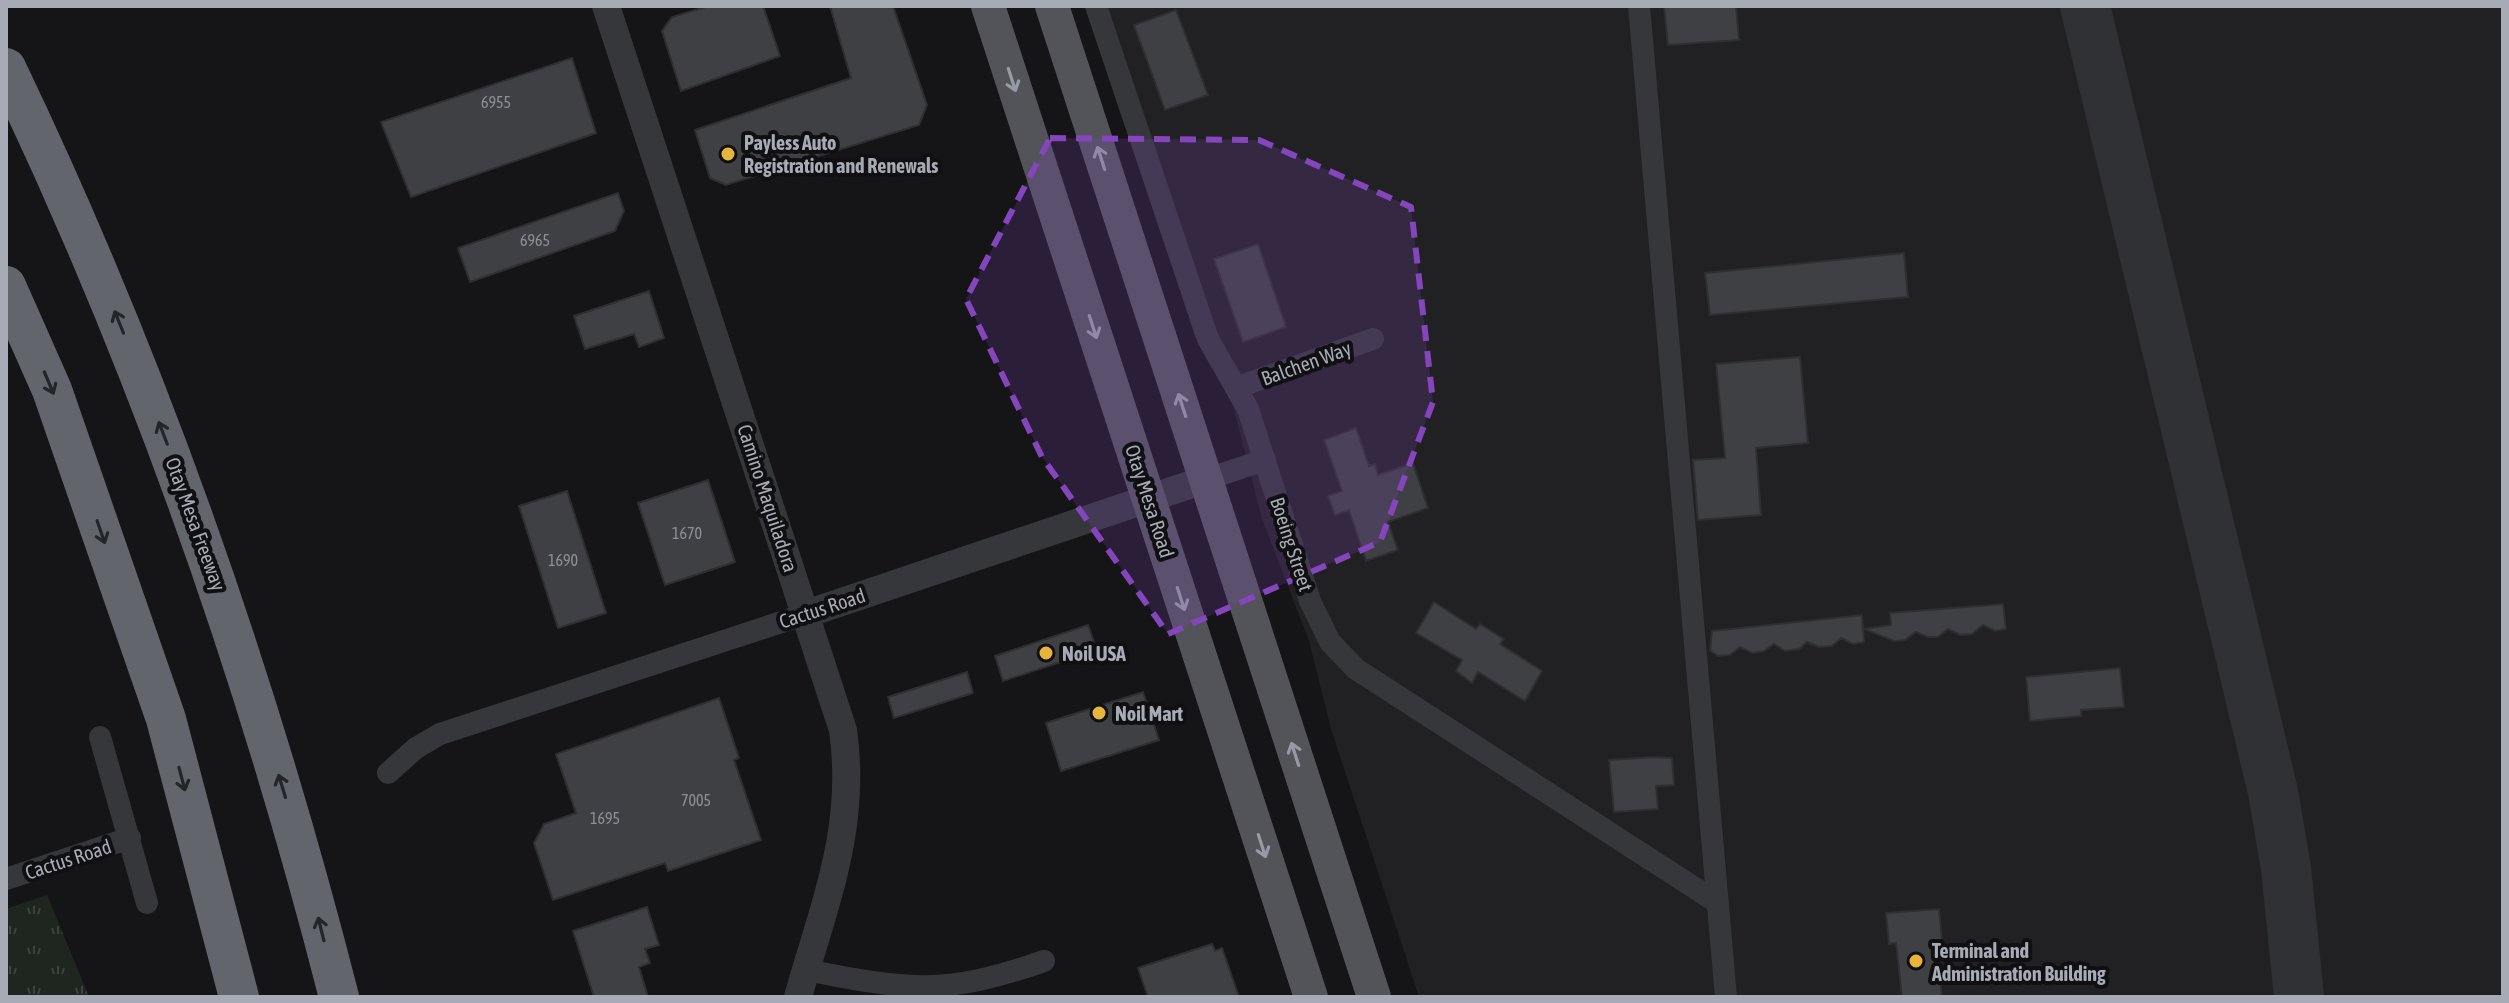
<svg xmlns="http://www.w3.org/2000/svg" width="2509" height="1003" font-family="'Asap Condensed',sans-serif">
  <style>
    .built { fill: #212123 }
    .grass { fill: url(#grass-tufts) }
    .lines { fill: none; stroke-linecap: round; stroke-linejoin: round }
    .taxiway { stroke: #303134; stroke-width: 50 }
    .building { fill: #3f4043; stroke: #2f2f32; stroke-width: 2 }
    .minor { stroke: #36373b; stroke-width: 22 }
    .tertiary { stroke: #36373b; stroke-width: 28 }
    .primary { stroke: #52545a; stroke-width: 34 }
    .motorway { stroke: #62656c; stroke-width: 40 }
    .oneway { stroke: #969aa4 }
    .oneway2 { stroke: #242528 }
    .marked { fill: #8445bd; fill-opacity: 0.2; stroke: #8445bd; stroke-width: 6; stroke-dasharray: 16 10; stroke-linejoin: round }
    .poi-dot { fill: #e8b53c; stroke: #101012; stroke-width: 3 }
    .labels { text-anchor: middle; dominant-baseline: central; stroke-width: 8; stroke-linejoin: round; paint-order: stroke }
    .number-label { font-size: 16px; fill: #8d9099 }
    .poi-label { font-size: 20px; font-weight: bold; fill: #a7abb6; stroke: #101012; text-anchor: start }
    .street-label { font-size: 20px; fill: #a7abb6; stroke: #101012 }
  </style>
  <defs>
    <pattern id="grass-tufts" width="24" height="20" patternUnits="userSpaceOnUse" patternTransform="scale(2)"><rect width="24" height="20" fill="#1f2620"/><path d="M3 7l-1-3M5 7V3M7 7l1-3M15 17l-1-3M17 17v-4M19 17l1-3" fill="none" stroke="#3d433e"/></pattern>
  </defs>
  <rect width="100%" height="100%" fill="#151517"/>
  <path class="built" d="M 1087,6 L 2503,6 L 2503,997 L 1419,997 L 1331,729 L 1309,641 L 1262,519 L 1233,406 L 1194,334 Z"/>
  <path class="grass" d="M 47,895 L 89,997 L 6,997 L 6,909 Z"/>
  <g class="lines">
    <path class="taxiway" d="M 2085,6 L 2273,792 L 2286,868 L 2299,997"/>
  </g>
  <path class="building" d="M 709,6 L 763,6 L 780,56 L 681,91 L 662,31 L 672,17 Z
    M 830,6 L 893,6 L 927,105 L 919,125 L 726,185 L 710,178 L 695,130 L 851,78 Z
    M 1664,6 L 1736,6 L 1739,40 L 1668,45 Z
    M 1176,10 L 1208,95 L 1165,110 L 1134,25 Z
    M 572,58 L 596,133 L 411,197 L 381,122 Z
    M 618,193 L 624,211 L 615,231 L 470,282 L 458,248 Z
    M 1258,244 L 1286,327 L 1243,342 L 1214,259 Z
    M 1904,253 L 1908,297 L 1710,315 L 1705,273 Z
    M 649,291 L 664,338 L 639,347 L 634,334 L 585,349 L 574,316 Z
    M 1800,357 L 1808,443 L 1756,448 L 1761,515 L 1698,520 L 1693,460 L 1725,458 L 1716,364 Z
    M 1356,428 L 1369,466 L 1375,464 L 1378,475 L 1413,463 L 1428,508 L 1388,522 L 1398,550 L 1366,561 L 1349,510 L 1335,515 L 1328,496 L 1342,491 L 1324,440 Z
    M 708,480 L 735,562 L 665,585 L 638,503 Z
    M 567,491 L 606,613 L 558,628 L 519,506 Z
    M 1434,602 L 1476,629 L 1480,624 L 1504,639 L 1500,644 L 1542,671 L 1525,701 L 1478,672 L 1472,683 L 1456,671 L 1462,660 L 1416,633 Z
    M 2003,604 L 2006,629 L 1995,631 L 1983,625 L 1972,634 L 1960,635 L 1948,629 L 1938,637 L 1927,637 L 1916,632 L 1905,640 L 1894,641 L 1864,629 L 1891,625 L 1890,613 Z
    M 1862,615 L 1864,642 L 1853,644 L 1841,638 L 1832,646 L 1819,647 L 1807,642 L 1799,649 L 1785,651 L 1774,644 L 1764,651 L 1752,653 L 1740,647 L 1730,655 L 1718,656 L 1710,650 L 1712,631 Z
    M 1088,625 L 1097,650 L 1003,681 L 995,656 Z
    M 2120,668 L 2124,707 L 2081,710 L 2081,716 L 2030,721 L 2026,677 Z
    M 967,672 L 973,693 L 894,718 L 888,697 Z
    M 1143,692 L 1159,740 L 1061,771 L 1046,723 Z
    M 719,698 L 739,758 L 734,760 L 761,840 L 668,871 L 665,863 L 553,900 L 534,843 L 544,824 L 576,813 L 556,754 Z
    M 1654,757 L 1672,758 L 1674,785 L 1656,786 L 1658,809 L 1614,812 L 1609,760 Z
    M 647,907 L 659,945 L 645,949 L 650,963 L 639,967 L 648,997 L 594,997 L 573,931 Z
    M 1939,909 L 1942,940 L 1933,940 L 1936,978 L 1940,979 L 1942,997 L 1902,997 L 1896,943 L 1889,944 L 1886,913 Z
    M 1212,944 L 1215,951 L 1222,948 L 1239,997 L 1148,997 L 1138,968 Z"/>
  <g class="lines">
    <path class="minor" d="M 1096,6 L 1208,339 L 1248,409 L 1310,601 L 1330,642 L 1356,669 L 1718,903
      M 1639,6 L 1726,997
      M 1238,387 L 1373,339
      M 1207,479 L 1265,460
      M 100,737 L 147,903
      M 388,773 L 416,748 L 440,734 L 806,614
      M 6,879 L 130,838
      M 806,970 C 908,990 944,996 1044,961"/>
    <path class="tertiary" d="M 606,6 L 843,730 C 857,829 824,904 798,997
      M 806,614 L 1207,479"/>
    <path class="primary" d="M 988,6 L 1311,997
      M 1052,6 L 1374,997"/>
    <path class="motorway" d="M 6,68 C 149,366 257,676 339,997
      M 6,286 L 52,390 L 166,719 L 239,997"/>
  </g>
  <defs><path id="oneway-shaft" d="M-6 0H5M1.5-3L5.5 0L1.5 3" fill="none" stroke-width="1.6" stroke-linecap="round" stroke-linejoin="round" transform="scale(2)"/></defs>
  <g class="oneway">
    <use href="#oneway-shaft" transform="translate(1012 80) rotate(72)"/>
    <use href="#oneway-shaft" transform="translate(1101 158) rotate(-108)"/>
    <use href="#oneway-shaft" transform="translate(1093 327) rotate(72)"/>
    <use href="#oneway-shaft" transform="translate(1182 405) rotate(-108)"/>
    <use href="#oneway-shaft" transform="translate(1181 599) rotate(72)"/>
    <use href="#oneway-shaft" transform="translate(1295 754) rotate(-108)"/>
    <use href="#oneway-shaft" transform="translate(1262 846) rotate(72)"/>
  </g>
  <g class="oneway2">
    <use href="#oneway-shaft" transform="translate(119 322) rotate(-112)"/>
    <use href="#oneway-shaft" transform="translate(49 383) rotate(67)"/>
    <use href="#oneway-shaft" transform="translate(163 433) rotate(-111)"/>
    <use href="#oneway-shaft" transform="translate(101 532) rotate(71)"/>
    <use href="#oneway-shaft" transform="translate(182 779) rotate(75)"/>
    <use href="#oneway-shaft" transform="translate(282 786) rotate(-107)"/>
    <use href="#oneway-shaft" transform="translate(321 929) rotate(-104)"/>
  </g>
  <path class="marked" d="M 1050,138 L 1259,140 L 1411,207 L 1433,402 L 1380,542 L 1168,634 L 1042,457 L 966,299 Z"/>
  <g class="poi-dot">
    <circle cx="728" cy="154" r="8"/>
    <circle cx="1046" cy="653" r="8"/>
    <circle cx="1099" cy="713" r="8"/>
    <circle cx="1916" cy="961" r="8"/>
  </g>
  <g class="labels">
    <g class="number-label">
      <text x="496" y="102">6955</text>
      <text x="535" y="240">6965</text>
      <text x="687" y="533">1670</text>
      <text x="563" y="560">1690</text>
      <text x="696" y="800">7005</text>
      <text x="605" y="818">1695</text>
    </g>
    <g class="poi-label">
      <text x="744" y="142">Payless Auto<tspan x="744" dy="23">Registration and Renewals</tspan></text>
      <text x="1062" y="653">Noil USA</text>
      <text x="1115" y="713">Noil Mart</text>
      <text x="1932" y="950">Terminal and<tspan x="1932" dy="23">Administration Building</tspan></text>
    </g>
    <g class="street-label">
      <text transform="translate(1306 363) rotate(-20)">Balchen Way</text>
      <text transform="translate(768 498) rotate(72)">Camino Maquiladora</text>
      <text transform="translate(1150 501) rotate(72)">Otay Mesa Road</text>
      <text transform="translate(196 524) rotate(70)">Otay Mesa Freeway</text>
      <text transform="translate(1292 544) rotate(72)">Boeing Street</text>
      <text transform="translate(822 608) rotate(-18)">Cactus Road</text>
      <text transform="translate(68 859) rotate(-18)">Cactus Road</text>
    </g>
  </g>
  <rect width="2509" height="1003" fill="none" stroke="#a7abb6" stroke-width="16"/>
</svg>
